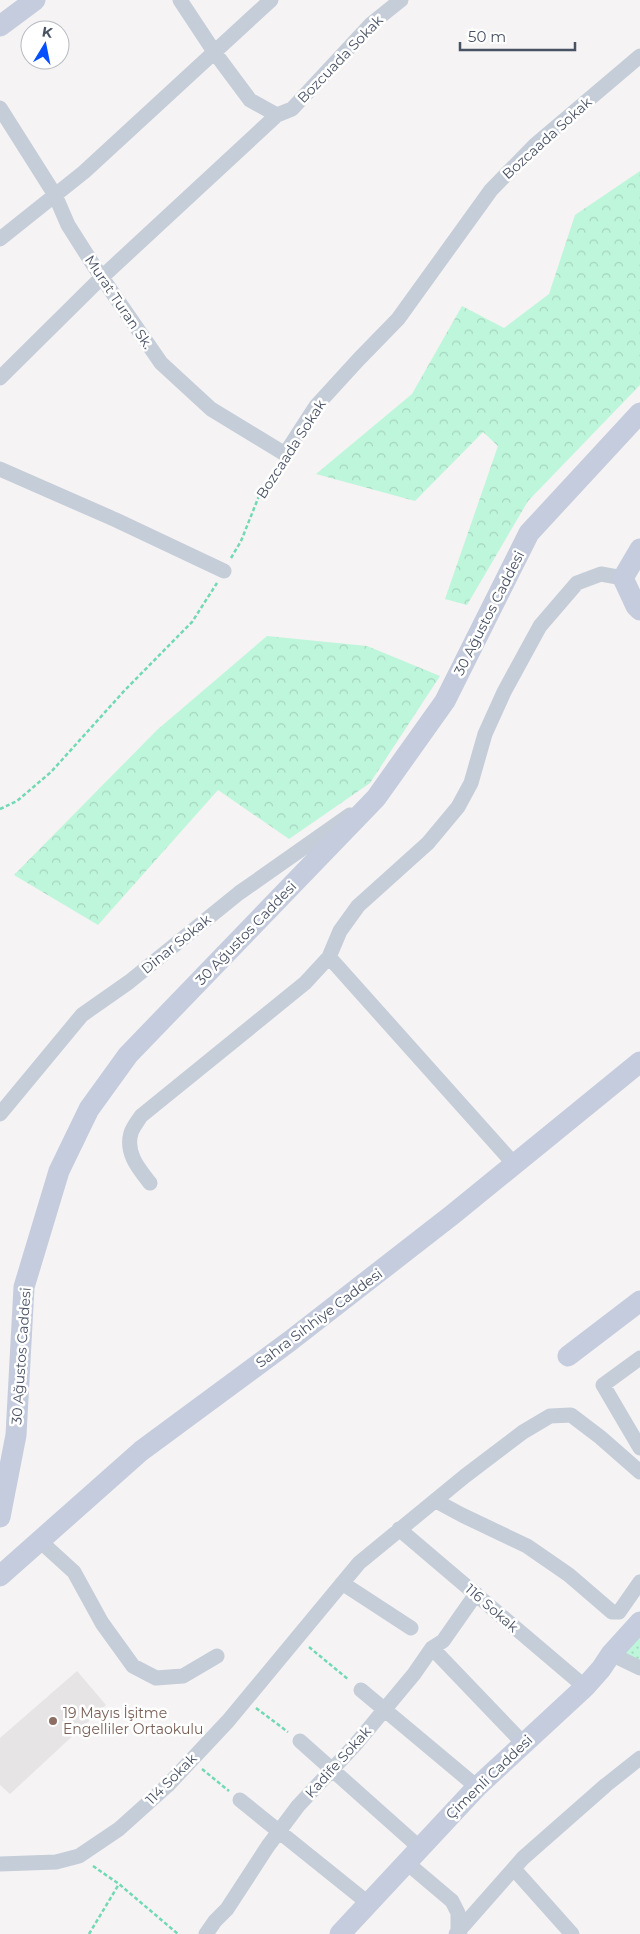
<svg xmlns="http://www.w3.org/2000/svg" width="640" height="1934" font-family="Montserrat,sans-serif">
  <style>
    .education { fill: #e6e4e5 }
    .grass { fill: url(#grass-dots) }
    .forest { fill: url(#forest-crowns) }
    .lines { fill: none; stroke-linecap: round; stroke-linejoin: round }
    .path { stroke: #71d9b4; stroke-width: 2.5; stroke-dasharray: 4 2.5; stroke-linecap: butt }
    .street { stroke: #c5cdd8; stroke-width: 15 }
    .secondary { stroke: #c4ccdd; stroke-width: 21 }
    .education-dot { fill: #8d6e63; stroke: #fff; stroke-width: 2 }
    .labels { text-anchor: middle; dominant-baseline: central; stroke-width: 5; stroke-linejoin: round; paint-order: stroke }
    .street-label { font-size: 14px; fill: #485263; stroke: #fff }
    .education-label { font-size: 14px; fill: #785e54; stroke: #fff; text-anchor: start }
  </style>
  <defs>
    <pattern id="grass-dots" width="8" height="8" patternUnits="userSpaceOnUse" patternTransform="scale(1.25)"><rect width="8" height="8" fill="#bef6db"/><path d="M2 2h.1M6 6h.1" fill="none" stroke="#a5d5bf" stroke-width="1.8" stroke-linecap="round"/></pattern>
    <pattern id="forest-crowns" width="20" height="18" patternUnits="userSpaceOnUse" patternTransform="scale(1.25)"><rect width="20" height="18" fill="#bef6db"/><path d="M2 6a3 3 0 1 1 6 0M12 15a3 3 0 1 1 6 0" fill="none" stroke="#a5d5bf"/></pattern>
  </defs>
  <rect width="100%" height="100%" fill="#f5f3f3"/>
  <path class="education" d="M 77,1671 L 106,1705 L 10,1794 L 0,1785 L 0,1738 Z"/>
  <path class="grass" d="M 640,1631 L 640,1663 L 620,1655 Z"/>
  <path class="forest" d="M 640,171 L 640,385 L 528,501 L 467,605 L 445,599 L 498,446 L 483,432 L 415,501 L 316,474 L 412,394 L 462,306 L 504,328 L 549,294 L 575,215 Z
    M 267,636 L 367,646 L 440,676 L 370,783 L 289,839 L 218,790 L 98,925 L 14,875 L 157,730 Z"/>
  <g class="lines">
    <path class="path" d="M 231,558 L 241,541 L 261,491 L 277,465
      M 0,809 L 17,801 L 51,772 L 125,690 L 192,622 L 217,583
      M 309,1647 L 349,1680
      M 256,1708 L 288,1732
      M 202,1769 L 229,1791
      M 93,1866 L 119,1884 L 178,1934
      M 89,1934 L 119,1884"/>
    <path class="street" d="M 180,0 L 215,53 L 250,100 L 277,115
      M 0,108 L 55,195 L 68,225 L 94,266 L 161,363 L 211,409 L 285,454 L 316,406 L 359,359 L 398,319 L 491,190 L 535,145 L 640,56
      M 0,239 L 84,172 L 271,0
      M 0,378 L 101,278 L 277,115 L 292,109 L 371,24 L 401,0
      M 0,469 L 116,520 L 224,571
      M 0,1114 L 82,1015 L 129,982 L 239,893 L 350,815
      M 515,1165 L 329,957 L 340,931 L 358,906 L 428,843 L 458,807 L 471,783 L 485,734 L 504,692 L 540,626 L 577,583 L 601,574 L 623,578
      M 150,1183 C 139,1169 125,1153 131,1133 C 133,1127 138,1121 141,1116 L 305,983 L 329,957
      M 640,1358 L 603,1385 L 640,1448
      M 436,1501 L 462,1515 L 527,1546 L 569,1575 L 612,1612 L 619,1612 L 640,1582
      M 399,1529 L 585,1687
      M 40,1541 L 74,1572 L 102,1623 L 133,1666 L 156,1678 L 183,1676 L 217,1656
      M 342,1583 L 411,1628
      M 432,1648 L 523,1743
      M 611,1654 L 640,1668
      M 361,1690 L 477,1787
      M 300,1741 L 419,1847
      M 240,1800 L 368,1903
      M 407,1863 L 452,1901 L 458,1913 L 458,1932 L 460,1934
      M 0,1864 L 56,1862 L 79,1856 L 119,1829 L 168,1785 L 228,1721 L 359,1563 L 465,1476 L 523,1432 L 550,1416 L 571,1415 L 600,1437 L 640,1472
      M 514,1869 L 572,1934
      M 206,1934 L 215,1921 L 227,1909 L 268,1846 L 298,1806 L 355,1745 L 414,1674 L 432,1648 L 443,1641 L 476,1594
      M 456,1934 L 523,1858 L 606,1785 L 640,1758"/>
    <path class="secondary" d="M 0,26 L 35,0
      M 640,549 L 623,578 L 636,606 L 640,610
      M 568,1356 L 640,1301
      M 0,1517 L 16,1435 L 24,1287 L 59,1171 L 89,1109 L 128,1055 L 376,798 L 445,701 L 529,533 L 640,413
      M 0,1576 L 141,1451 L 290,1341 L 452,1215 L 640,1062
      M 340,1934 L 477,1787 L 585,1687 L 601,1669 L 611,1654 L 640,1622"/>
  </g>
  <circle class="education-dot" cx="53" cy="1721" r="5"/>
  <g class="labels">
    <g class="street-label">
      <text transform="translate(340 59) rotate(-46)">Bozcuada Sokak</text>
      <text transform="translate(547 138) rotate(-42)">Bozcaada Sokak</text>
      <text transform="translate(119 302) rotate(56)">Murat Turan Sk.</text>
      <text transform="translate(291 449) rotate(-57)">Bozcaada Sokak</text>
      <text transform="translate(489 613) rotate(-63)">30 Ağustos Caddesi</text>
      <text transform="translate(246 933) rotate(-46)">30 Ağustos Caddesi</text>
      <text transform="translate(176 944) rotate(-39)">Dinar Sokak</text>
      <text transform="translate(319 1318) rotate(-37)">Sahra Sıhhiye Caddesi</text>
      <text transform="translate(21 1356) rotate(-86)">30 Ağustos Caddesi</text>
      <text transform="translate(492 1608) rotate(41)">116 Sokak</text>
      <text transform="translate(338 1762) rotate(-48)">Kadife Sokak</text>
      <text transform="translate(489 1777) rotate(-44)">Çimenli Caddesi</text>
      <text transform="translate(171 1779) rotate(-45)">114 Sokak</text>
    </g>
    <g class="education-label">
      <text x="63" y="1713">19 Mayıs İşitme<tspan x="63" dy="16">Engelliler Ortaokulu</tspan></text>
    </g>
  </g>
  <g transform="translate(45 45) rotate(10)"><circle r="24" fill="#ffffff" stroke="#b6bac1"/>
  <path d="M0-4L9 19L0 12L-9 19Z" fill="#054ffd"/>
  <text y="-8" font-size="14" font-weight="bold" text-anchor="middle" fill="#485263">K</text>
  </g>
  <path d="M460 42v8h115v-8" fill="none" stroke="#485263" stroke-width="2.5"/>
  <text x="468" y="42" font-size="15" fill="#485263" stroke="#ffffff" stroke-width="4" paint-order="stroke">50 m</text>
</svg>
